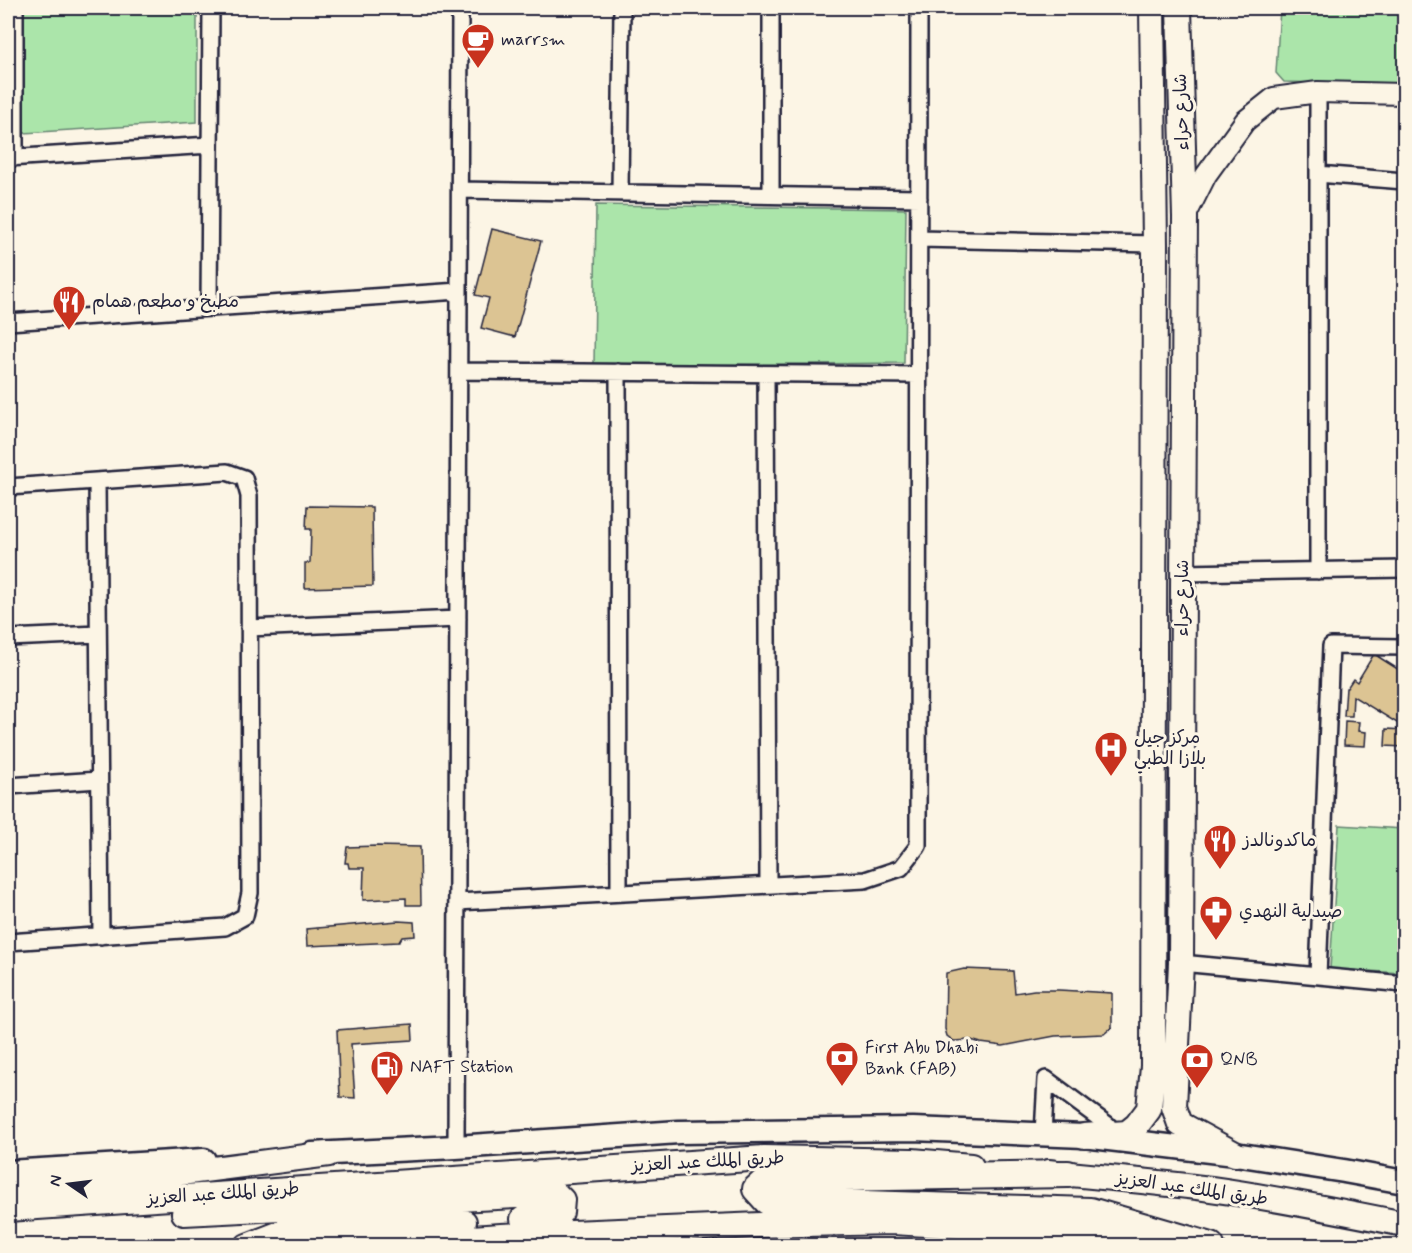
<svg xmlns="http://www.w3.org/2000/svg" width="1412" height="1253" font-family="Mynerve,'Playpen Sans Arabic',sans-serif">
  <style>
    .green { fill: #abe5aa; stroke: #668472; stroke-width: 1.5 }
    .building { fill: #dcc493; stroke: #22223b; stroke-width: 1.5 }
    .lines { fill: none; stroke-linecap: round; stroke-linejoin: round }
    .minor-casing { stroke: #22223b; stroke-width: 20 }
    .tertiary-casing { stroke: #22223b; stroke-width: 24 }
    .secondary-casing { stroke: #22223b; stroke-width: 27 }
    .primary-casing { stroke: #22223b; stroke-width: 28 }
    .trunk-casing { stroke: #22223b; stroke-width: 30 }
    .minor { stroke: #fcf5e5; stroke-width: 15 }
    .tertiary { stroke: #fcf5e5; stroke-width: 20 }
    .secondary { stroke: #fcf5e5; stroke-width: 22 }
    .primary { stroke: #fcf5e5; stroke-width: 24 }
    .trunk { stroke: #fcf5e5; stroke-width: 26 }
    .labels { text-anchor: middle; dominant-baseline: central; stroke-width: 6; stroke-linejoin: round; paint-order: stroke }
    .poi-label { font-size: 18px; fill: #22223b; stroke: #fcf5e5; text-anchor: start }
    .street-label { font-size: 18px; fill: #22223b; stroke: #fcf5e5 }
  </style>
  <rect width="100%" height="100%" fill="#fcf5e5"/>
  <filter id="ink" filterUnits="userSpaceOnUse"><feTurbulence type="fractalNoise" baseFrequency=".0167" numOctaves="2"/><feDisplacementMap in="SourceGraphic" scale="12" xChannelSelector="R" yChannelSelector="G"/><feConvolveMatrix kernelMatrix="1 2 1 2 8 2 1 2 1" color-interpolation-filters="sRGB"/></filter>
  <g filter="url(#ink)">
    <path class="green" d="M 23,8 L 197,8 L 197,122 L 24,133 Z
      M 1280,8 L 1404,8 L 1404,85 L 1284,82 L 1276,73 Z
      M 596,205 L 906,209 L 904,363 L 594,366 Z
      M 1339,825 L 1404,829 L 1404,973 L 1330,969 Z"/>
    <path class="building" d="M 492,229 L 541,241 L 515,337 L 481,328 L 489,298 L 475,295 Z
      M 307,506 L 372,507 L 373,586 L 305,588 L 305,563 L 310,563 L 311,529 L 306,529 Z
      M 1374,654 L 1404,673 L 1404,723 L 1402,726 L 1353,696 L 1352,716 L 1344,716 L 1346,688 L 1347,688 L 1353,679 L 1357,682 Z
      M 1345,721 L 1359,722 L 1358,731 L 1366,732 L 1365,746 L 1344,745 Z
      M 1386,729 L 1404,730 L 1404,747 L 1385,746 Z
      M 377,846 L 420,847 L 421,905 L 406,905 L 406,898 L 363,900 L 364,868 L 349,868 L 348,863 L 345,863 L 347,847 Z
      M 398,921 L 414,922 L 415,936 L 402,937 L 399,942 L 307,946 L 306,929 Z
      M 964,969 L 1013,971 L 1015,993 L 1034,990 L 1059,990 L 1112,993 L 1112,1027 L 1104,1034 L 1055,1036 L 1003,1046 L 981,1043 L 971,1040 L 954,1041 L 947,1036 L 945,1029 L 946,973 Z
      M 412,1024 L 413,1040 L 351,1044 L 355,1098 L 340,1097 L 337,1030 Z"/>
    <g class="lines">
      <defs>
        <path id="minor" d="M 15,8 L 15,158
          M 771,8 L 771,195
          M 1318,92 L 1318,571
          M 8,158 L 210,145
          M 1318,174 L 1404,181
          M 460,190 L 919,198
          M 620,193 L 622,8
          M 919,239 L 1155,244
          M 209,308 L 211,8
          M 8,322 L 459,291
          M 459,371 L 919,375
          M 618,372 L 619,893
          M 766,374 L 768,885
          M 97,481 L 101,936
          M 8,487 L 227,472 L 244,478 L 249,496 L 250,893 L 245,916 L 225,927 L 8,942
          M 1183,573 L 1404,569
          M 249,628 L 458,619
          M 8,638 L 98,634
          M 8,786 L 99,780
          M 457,902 L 865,880 L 901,868 L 918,846 L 919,8
          M 1181,963 L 1404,984
          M 1318,976 L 1331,646 L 1404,647
          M 1043,1134 L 1046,1079 L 1108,1125
          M 456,1147 L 460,8"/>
        <path id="tertiary" d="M 1185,217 L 1206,175 L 1245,121 L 1274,98 L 1318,92 L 1404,94"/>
        <path id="secondary" d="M 312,1154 L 456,1147 L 679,1132 L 913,1129 L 1084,1136 L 1235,1154 L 1344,1171 L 1404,1182
          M 8,1172 L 204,1160"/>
        <path id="primary" d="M 1179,8 L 1185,217 L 1181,963 L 1174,1107 L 1180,1124 L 1235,1154
          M 1084,1136 L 1127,1133 L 1137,1125 L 1149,1109 L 1153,1066 L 1155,244 L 1152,8
          M 1048,1172 C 1102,1177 1157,1182 1211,1189 C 1276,1198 1340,1211 1404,1224
          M 10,1195 L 329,1154
          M 8,1209 L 764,1158 L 912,1161 L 971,1166
          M 184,1213 L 556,1194 L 562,1200 L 561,1212 L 555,1217 L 523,1219
          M 247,1246 L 286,1231 L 464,1222
          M 356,1246 L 501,1236 L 760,1225 L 893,1222 L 1139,1237 L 1162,1240"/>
        <path id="trunk" d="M 1068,1174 L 767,1179 L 756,1189 L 767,1201 L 1090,1211 L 1211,1246"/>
      </defs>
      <use href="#minor" class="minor-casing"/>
      <use href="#tertiary" class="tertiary-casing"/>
      <use href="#secondary" class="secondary-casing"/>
      <use href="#primary" class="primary-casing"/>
      <use href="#trunk" class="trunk-casing"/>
      <use href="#minor" class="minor"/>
      <use href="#tertiary" class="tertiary"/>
      <use href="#secondary" class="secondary"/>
      <use href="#primary" class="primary"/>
      <use href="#trunk" class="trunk"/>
    </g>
  </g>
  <defs>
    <symbol id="cafe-pin" viewBox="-11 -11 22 30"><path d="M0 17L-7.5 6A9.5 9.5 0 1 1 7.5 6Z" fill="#c8321e" stroke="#fcf5e5"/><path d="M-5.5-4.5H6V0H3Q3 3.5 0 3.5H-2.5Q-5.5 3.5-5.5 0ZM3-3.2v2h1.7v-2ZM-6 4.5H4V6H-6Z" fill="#fff"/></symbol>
    <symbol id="restaurant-pin" viewBox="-11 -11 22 30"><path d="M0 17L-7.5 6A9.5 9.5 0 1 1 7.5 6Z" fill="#c8321e" stroke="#fcf5e5"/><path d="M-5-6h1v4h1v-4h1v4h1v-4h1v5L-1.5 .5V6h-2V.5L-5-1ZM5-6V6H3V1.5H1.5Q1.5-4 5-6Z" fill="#fff"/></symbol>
    <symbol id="hospital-pin" viewBox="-11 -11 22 30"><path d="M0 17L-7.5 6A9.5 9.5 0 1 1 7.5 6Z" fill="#c8321e" stroke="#fcf5e5"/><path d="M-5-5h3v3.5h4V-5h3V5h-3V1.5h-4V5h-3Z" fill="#fff"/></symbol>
    <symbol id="pharmacy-pin" viewBox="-11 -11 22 30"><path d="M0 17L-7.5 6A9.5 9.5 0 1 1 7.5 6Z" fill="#c8321e" stroke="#fcf5e5"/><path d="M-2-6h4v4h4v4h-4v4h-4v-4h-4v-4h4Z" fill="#fff"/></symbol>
    <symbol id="bank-pin" viewBox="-11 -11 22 30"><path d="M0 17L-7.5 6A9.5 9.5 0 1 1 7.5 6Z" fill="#c8321e" stroke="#fcf5e5"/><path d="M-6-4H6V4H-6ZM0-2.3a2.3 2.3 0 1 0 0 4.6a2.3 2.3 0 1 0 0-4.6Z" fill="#fff"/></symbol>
    <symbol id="fuel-pin" viewBox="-11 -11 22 30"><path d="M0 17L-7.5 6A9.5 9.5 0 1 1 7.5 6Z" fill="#c8321e" stroke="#fcf5e5"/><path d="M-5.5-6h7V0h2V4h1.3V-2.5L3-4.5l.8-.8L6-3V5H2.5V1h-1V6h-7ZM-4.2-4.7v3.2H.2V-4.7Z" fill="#fff"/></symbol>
  </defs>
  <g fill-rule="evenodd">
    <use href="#cafe-pin" x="459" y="21" width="38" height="52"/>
    <use href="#restaurant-pin" x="50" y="283" width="38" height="52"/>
    <use href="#hospital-pin" x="1092" y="729" width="38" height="52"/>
    <use href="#restaurant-pin" x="1201" y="822" width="38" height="52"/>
    <use href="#pharmacy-pin" x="1197" y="893" width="38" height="52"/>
    <use href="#bank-pin" x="823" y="1039" width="38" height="52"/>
    <use href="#bank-pin" x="1178" y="1041" width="38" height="52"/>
    <use href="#fuel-pin" x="368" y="1048" width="38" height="52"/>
  </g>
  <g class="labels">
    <g class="poi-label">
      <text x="501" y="40">marrsm</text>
      <text x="92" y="302">مطبخ و مطعم همام</text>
      <text x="1134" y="738">مركز جيل<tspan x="1134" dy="21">بلازا الطبي</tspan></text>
      <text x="1243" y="841">ماكدونالدز</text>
      <text x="1239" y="912">صيدلية النهدي</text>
      <text x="865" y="1048">First Abu Dhabi<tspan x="865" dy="21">Bank (FAB)</tspan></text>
      <text x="1220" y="1060">QNB</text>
      <text x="410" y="1067">NAFT Station</text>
    </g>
    <g class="street-label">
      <text transform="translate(1182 112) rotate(-92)">شارع حراء</text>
      <text transform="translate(1183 598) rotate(-90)">شارع حراء</text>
      <text transform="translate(708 1162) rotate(-3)">طريق الملك عبد العزيز</text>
      <text transform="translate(1192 1189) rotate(8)">طريق الملك عبد العزيز</text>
      <text transform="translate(223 1194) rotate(-4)">طريق الملك عبد العزيز</text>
    </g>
  </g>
  <rect width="1412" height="1253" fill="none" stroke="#fcf5e5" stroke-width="30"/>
  <rect x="15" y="15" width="1382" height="1223" fill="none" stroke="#22223b" stroke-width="2" filter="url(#ink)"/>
  <g transform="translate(69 1184) rotate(284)" stroke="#fcf5e5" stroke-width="4.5" paint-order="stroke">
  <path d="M0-4.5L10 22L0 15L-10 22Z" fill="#22223b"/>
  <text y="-9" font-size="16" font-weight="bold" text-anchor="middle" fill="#22223b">N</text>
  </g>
</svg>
